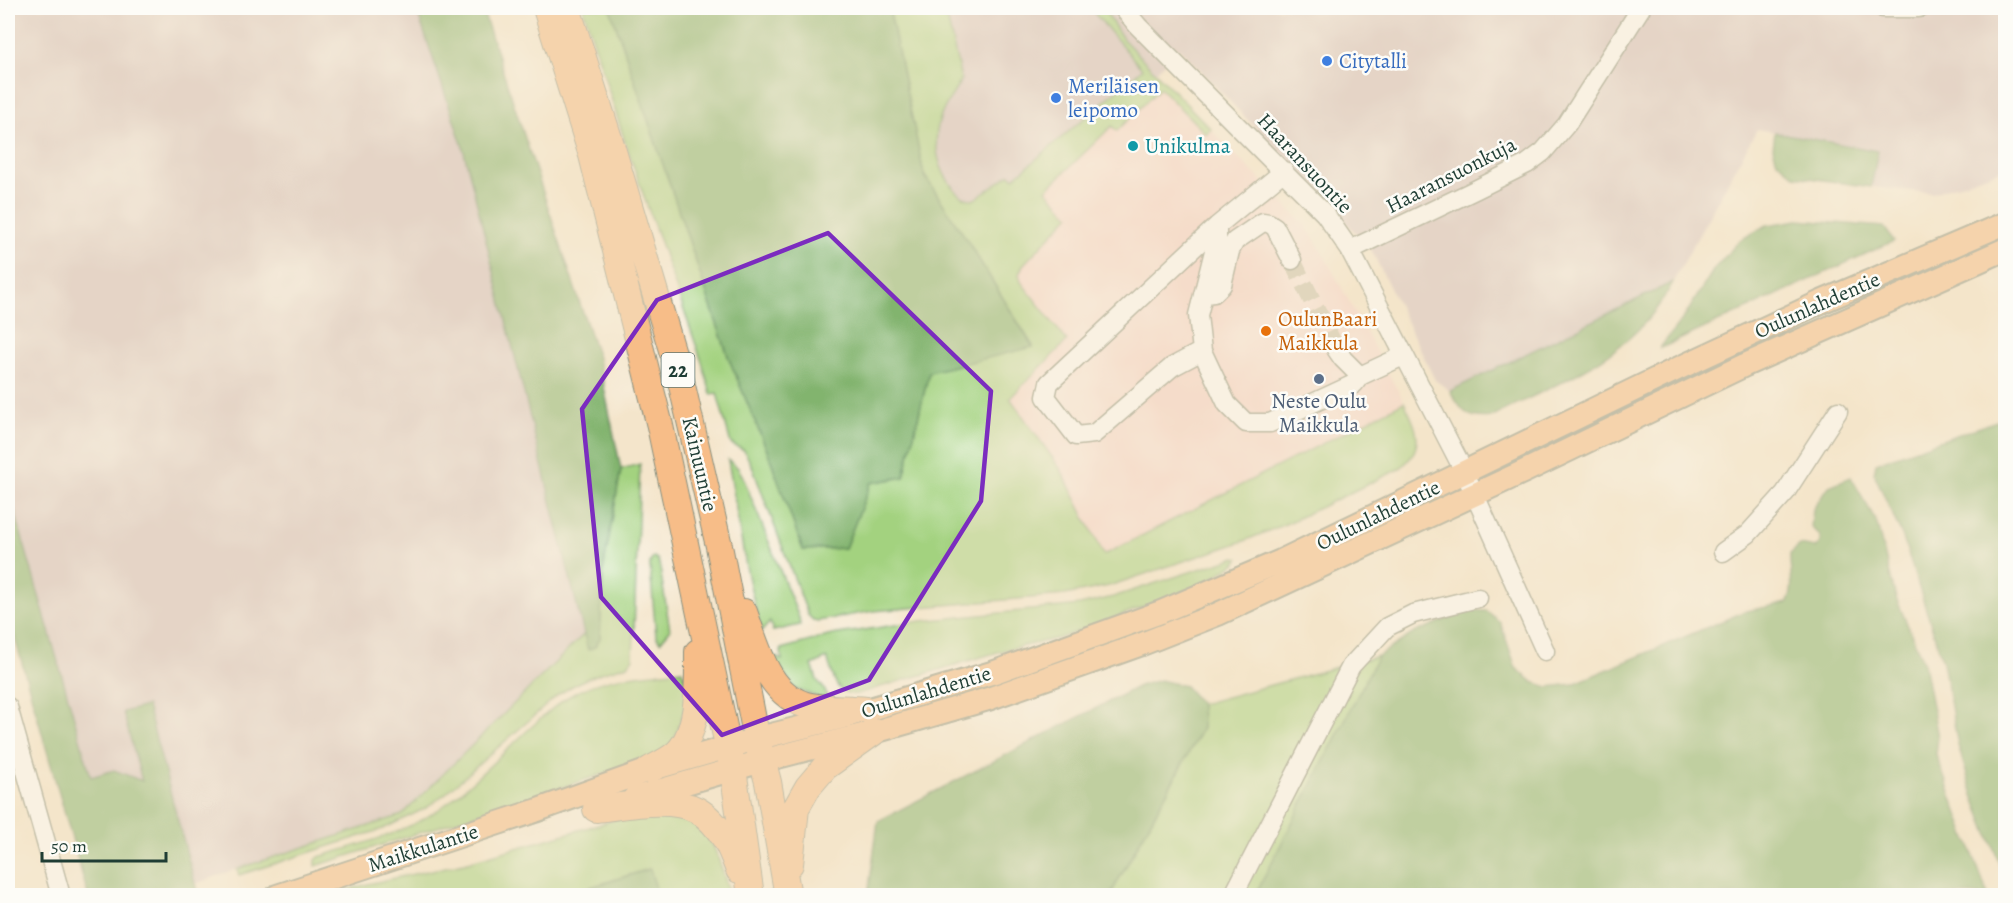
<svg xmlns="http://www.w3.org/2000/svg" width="2013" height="903" font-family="Alegreya,serif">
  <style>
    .built { fill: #f7d1c9 }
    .industrial { fill: #d2bfc1 }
    .green { fill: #a3d27f; stroke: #61885a; stroke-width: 1.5 }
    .forest { fill: #82b46e; stroke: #507851; stroke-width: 1.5 }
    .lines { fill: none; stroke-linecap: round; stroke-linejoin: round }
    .minor-tunnel { stroke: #c9c3ad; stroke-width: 18; stroke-dasharray: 18 9; stroke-linecap: butt }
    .minor-casing { stroke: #8a9180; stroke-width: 21 }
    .major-casing { stroke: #8a9180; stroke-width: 26 }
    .highway-casing { stroke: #8a9180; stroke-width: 28 }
    .minor { stroke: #fff; stroke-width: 18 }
    .major { stroke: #f7bd88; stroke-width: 22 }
    .highway { stroke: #f7bd88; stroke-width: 26 }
    .marked { fill: none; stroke: #7b2cbf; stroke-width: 4.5; stroke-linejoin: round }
    .shop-dot { fill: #3f7fe0; stroke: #fdfcf7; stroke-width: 2 }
    .culture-dot { fill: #0f9aa8; stroke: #fdfcf7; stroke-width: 2 }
    .food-dot { fill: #e8710a; stroke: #fdfcf7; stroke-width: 2 }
    .service-dot { fill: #5c6f8a; stroke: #fdfcf7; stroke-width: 2 }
    .labels { text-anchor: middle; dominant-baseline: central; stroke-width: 5; stroke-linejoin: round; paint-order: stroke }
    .shield { fill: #fdfcf7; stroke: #62766e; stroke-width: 1.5 }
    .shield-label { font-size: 20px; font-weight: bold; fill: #1f3d34 }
    .shop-label { font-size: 21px; fill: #366cbe; stroke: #fdfcf7; text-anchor: start }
    .culture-label { font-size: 21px; fill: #0d838f; stroke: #fdfcf7; text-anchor: start }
    .street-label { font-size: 21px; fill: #1f3d34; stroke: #fdfcf7 }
    .food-label { font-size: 21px; fill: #c56008; stroke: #fdfcf7; text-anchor: start }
    .service-label { font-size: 21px; fill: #4e5e75; stroke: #fdfcf7 }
  </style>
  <rect width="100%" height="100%" fill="#fdfcf7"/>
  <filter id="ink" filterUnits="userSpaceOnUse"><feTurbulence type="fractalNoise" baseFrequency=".0167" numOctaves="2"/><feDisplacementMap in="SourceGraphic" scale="12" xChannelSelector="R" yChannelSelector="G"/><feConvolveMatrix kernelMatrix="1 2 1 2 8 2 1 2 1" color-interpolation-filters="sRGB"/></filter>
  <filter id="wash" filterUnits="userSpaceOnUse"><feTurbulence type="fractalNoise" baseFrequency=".008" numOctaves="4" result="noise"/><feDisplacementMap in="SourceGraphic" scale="24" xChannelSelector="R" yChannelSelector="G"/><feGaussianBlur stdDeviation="1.35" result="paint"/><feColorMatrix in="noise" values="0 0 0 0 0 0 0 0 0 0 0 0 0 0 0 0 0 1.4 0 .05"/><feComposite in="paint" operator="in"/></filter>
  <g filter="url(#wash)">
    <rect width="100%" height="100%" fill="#f4e5cb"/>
    <path class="built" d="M 1155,73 L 1305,225 L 1321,250 L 1404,402 L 1104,555 L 1061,470 L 1010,398 L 1067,341 L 965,237 Z"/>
    <path class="industrial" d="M 8,8 L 416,8 L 462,144 L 585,633 L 402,815 L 237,869 L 164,895 L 112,896 L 8,614 Z
      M 889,8 L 2005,8 L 2005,169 L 1933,193 L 1871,187 L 1877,151 L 1757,129 L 1673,282 L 1450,391 L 1435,380 L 1371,249 L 1179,48 L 1155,73 L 965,237 L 924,175 Z"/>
    <path class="green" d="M 583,8 L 610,8 L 729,359 L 769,455 L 803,550 L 845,548 L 871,482 L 904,477 L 929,372 L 1033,346 L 965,237 L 924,175 L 889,8 L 945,8 L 961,79 C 957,90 950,97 945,107 C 932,131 934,160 949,182 C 956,192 962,200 975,199 L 1010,174 L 1014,178 L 1142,69 L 1090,8 L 1103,8 L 1123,39 L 1211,129 L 1206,134 L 1160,88 L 1117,131 L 1112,126 L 1046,190 L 1070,215 L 1023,265 L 1019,274 L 1021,282 L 1067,341 L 1010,398 L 1061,470 L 1104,555 L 1404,402 C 1417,429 1427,447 1399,469 L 1290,522 L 1244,541 L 1109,586 L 1065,595 L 873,611 L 818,621 L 813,620 L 808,615 L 752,466 L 744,450 L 731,444 L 717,393 L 711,394 L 702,362 L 625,142 Z
      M 728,460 L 738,468 L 743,477 L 799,618 L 800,625 L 773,631 L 770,622 L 762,631 C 745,576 738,517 728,460 Z
      M 640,464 L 633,658 L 628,665 L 601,673 L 579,682 L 559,694 L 445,794 L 426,808 L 383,829 L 239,875 L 237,869 L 402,815 L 585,633 L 588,649 L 600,638 L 603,571 L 621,469 Z
      M 654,557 L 658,560 L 660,568 L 670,630 L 660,642 L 656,636 L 650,567 L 650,562 Z
      M 1236,557 L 1239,558 L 1237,562 L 1213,578 L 1186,591 L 1060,638 L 1005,650 L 857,694 C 834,696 834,675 827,658 L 812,665 L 817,680 L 824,689 L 827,696 L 823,699 L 795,689 L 771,655 L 782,660 L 781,649 L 832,635 L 921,621 L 1080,605 L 1113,597 Z
      M 1378,656 L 1255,895 L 1110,896 L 1202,729 L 1201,704 Z
      M 690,669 L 691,688 L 674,741 L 657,755 L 622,768 L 316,866 L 316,860 L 319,857 C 364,843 412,832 450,801 C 477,779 502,754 528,730 C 545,715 562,698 583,689 C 613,675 649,674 682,670 L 684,677 Z
      M 661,810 C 670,813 680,815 688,819 C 716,833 721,869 730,895 L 658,895 L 649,869 L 565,895 L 327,896 L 368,884 L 464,863 L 642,812 Z"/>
    <path class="forest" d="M 416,8 L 482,8 L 598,358 L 621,469 L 603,571 L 600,638 L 595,647 L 588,650 L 462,144 Z
      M 610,8 L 889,8 L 924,175 L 965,237 L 1033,347 L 929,372 L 904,477 L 871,483 L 845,548 L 803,550 L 769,455 L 729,359 Z
      M 1775,132 L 1878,151 L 1871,187 L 1795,176 L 1777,161 L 1773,148 Z
      M 1798,220 L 1884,227 L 1894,241 L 1659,349 L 1685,316 L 1714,269 L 1740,240 L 1767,225 Z
      M 1673,282 C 1636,356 1561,381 1491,417 C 1466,420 1462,411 1450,391 Z
      M 2005,418 L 2006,418 L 2005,885 L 1999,862 L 1973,795 L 1958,745 L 1943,662 L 1903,538 L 1874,473 L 1876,463 Z
      M 1851,477 L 1876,521 L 1896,598 L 1924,664 L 1938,737 L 1936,755 L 1988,895 L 1255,895 L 1378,656 L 1414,633 L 1468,610 L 1487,611 L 1500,622 L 1516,668 L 1533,682 L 1548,687 L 1573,684 L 1746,611 L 1787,603 C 1796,587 1789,572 1790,554 L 1800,545 L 1815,548 L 1820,543 L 1820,536 L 1811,527 L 1813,509 L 1829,486 Z
      M 8,488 L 91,777 L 114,770 L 142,781 L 123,712 L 147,706 L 197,891 L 184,896 L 88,895 L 8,614 Z
      M 1160,680 L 1185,686 L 1201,704 L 1202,728 L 1110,895 L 868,895 L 878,821 L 1139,686 Z
      M 650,869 L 658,895 L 565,895 Z"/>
  </g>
  <g filter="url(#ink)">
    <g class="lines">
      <path class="minor-tunnel" d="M 1292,260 L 1336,349"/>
      <defs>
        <path id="minor" d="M 1123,8 L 1138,26 L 1325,214 L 1350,250 L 1465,473 L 1545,651
          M 1883,8 L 1919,8
          M 1217,226 L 1217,239 L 1198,315 L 1202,351 L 1227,404 L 1246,423 L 1270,423 L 1354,384 L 1360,376 L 1403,356
          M 1350,250 L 1477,189 L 1527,164 L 1543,152 L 1567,124 L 1641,8
          M 1203,294 L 1214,293 L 1222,285 L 1230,251 L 1235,241 L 1263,222 L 1269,223 L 1275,227 L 1292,260
          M 1336,349 L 1343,359 L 1360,376
          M 1202,351 L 1172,367 L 1094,434 L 1076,436 L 1046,397 L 1049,383 L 1217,226 L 1284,171
          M 1723,552 L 1748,534 L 1785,493 L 1838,411
          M 8,707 L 61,896
          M 1233,896 L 1351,666 L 1387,627 L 1413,614 L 1478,598"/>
        <path id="major" d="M 634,798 L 762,761 L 874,732 L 988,699 L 1142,644 L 1218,614 L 1525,471 L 1745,365 L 2006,249
          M 277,896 L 535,811 L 649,770 L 763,737 L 843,717 L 995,672 L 1161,612 L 1281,561 L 1677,369 L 1821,302 L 2006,223"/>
        <path id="highway" d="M 546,8 L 592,155 L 660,426 L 733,769 L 751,896
          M 567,8 L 612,148 L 680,377 L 719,546 L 757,740 L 768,782 L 788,896
          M 744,612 C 757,647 768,698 811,706 C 829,709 848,708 866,710
          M 649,770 C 658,765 669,760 677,753 C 700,731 698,681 698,652
          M 596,809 C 625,806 670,796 697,810 C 708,816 719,829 726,840 C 731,849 735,860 739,870
          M 790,864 L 796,808 L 808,787 L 825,767 L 874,732"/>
      </defs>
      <use href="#minor" class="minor-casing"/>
      <use href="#major" class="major-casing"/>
      <use href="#highway" class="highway-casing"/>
      <use href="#minor" class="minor"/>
      <use href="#major" class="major"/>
      <use href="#highway" class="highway"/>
    </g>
  </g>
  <path d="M0 0H2013V903H0ZM 828,233 L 991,391 L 981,501 L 869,680 L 722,735 L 601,597 L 582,409 L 657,300 Z" fill="#f4e5cb" fill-opacity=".55" fill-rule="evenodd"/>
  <path class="marked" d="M 828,233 L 991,391 L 981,501 L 869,680 L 722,735 L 601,597 L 582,409 L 657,300 Z"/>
  <g class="shop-dot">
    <circle cx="1327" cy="61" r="6"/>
    <circle cx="1056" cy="98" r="6"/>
  </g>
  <circle class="culture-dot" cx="1133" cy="146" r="6"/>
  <circle class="food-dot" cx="1266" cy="331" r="6"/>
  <circle class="service-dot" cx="1319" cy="379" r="6"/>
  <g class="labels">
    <rect class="shield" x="661.5" y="353" width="33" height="34" rx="4.5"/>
    <g class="shield-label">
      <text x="678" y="370">22</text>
    </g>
    <g class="shop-label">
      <text x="1339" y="61">Citytalli</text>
      <text x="1068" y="86">Meriläisen<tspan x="1068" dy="24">leipomo</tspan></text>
    </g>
    <g class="culture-label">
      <text x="1145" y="146">Unikulma</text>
    </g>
    <g class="street-label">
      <text transform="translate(1305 163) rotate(47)">Haaransuontie</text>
      <text transform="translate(1451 175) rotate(-27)">Haaransuonkuja</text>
      <text transform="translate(1817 305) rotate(-24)">Oulunlahdentie</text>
      <text transform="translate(700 464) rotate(77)">Kainuuntie</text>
      <text transform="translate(1378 515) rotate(-26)">Oulunlahdentie</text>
      <text transform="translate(926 692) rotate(-17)">Oulunlahdentie</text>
      <text transform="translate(423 848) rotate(-18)">Maikkulantie</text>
    </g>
    <g class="food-label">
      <text x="1278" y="319">OulunBaari<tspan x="1278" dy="24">Maikkula</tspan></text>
    </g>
    <g class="service-label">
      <text x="1319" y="401">Neste Oulu<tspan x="1319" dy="24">Maikkula</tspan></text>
    </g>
  </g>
  <rect width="2013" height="903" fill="none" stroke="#fdfcf7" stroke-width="30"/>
  <path d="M42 852v9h124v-9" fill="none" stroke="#1f3d34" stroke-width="3"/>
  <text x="51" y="852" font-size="18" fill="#1f3d34" stroke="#fdfcf7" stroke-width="4.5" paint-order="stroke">50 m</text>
</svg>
